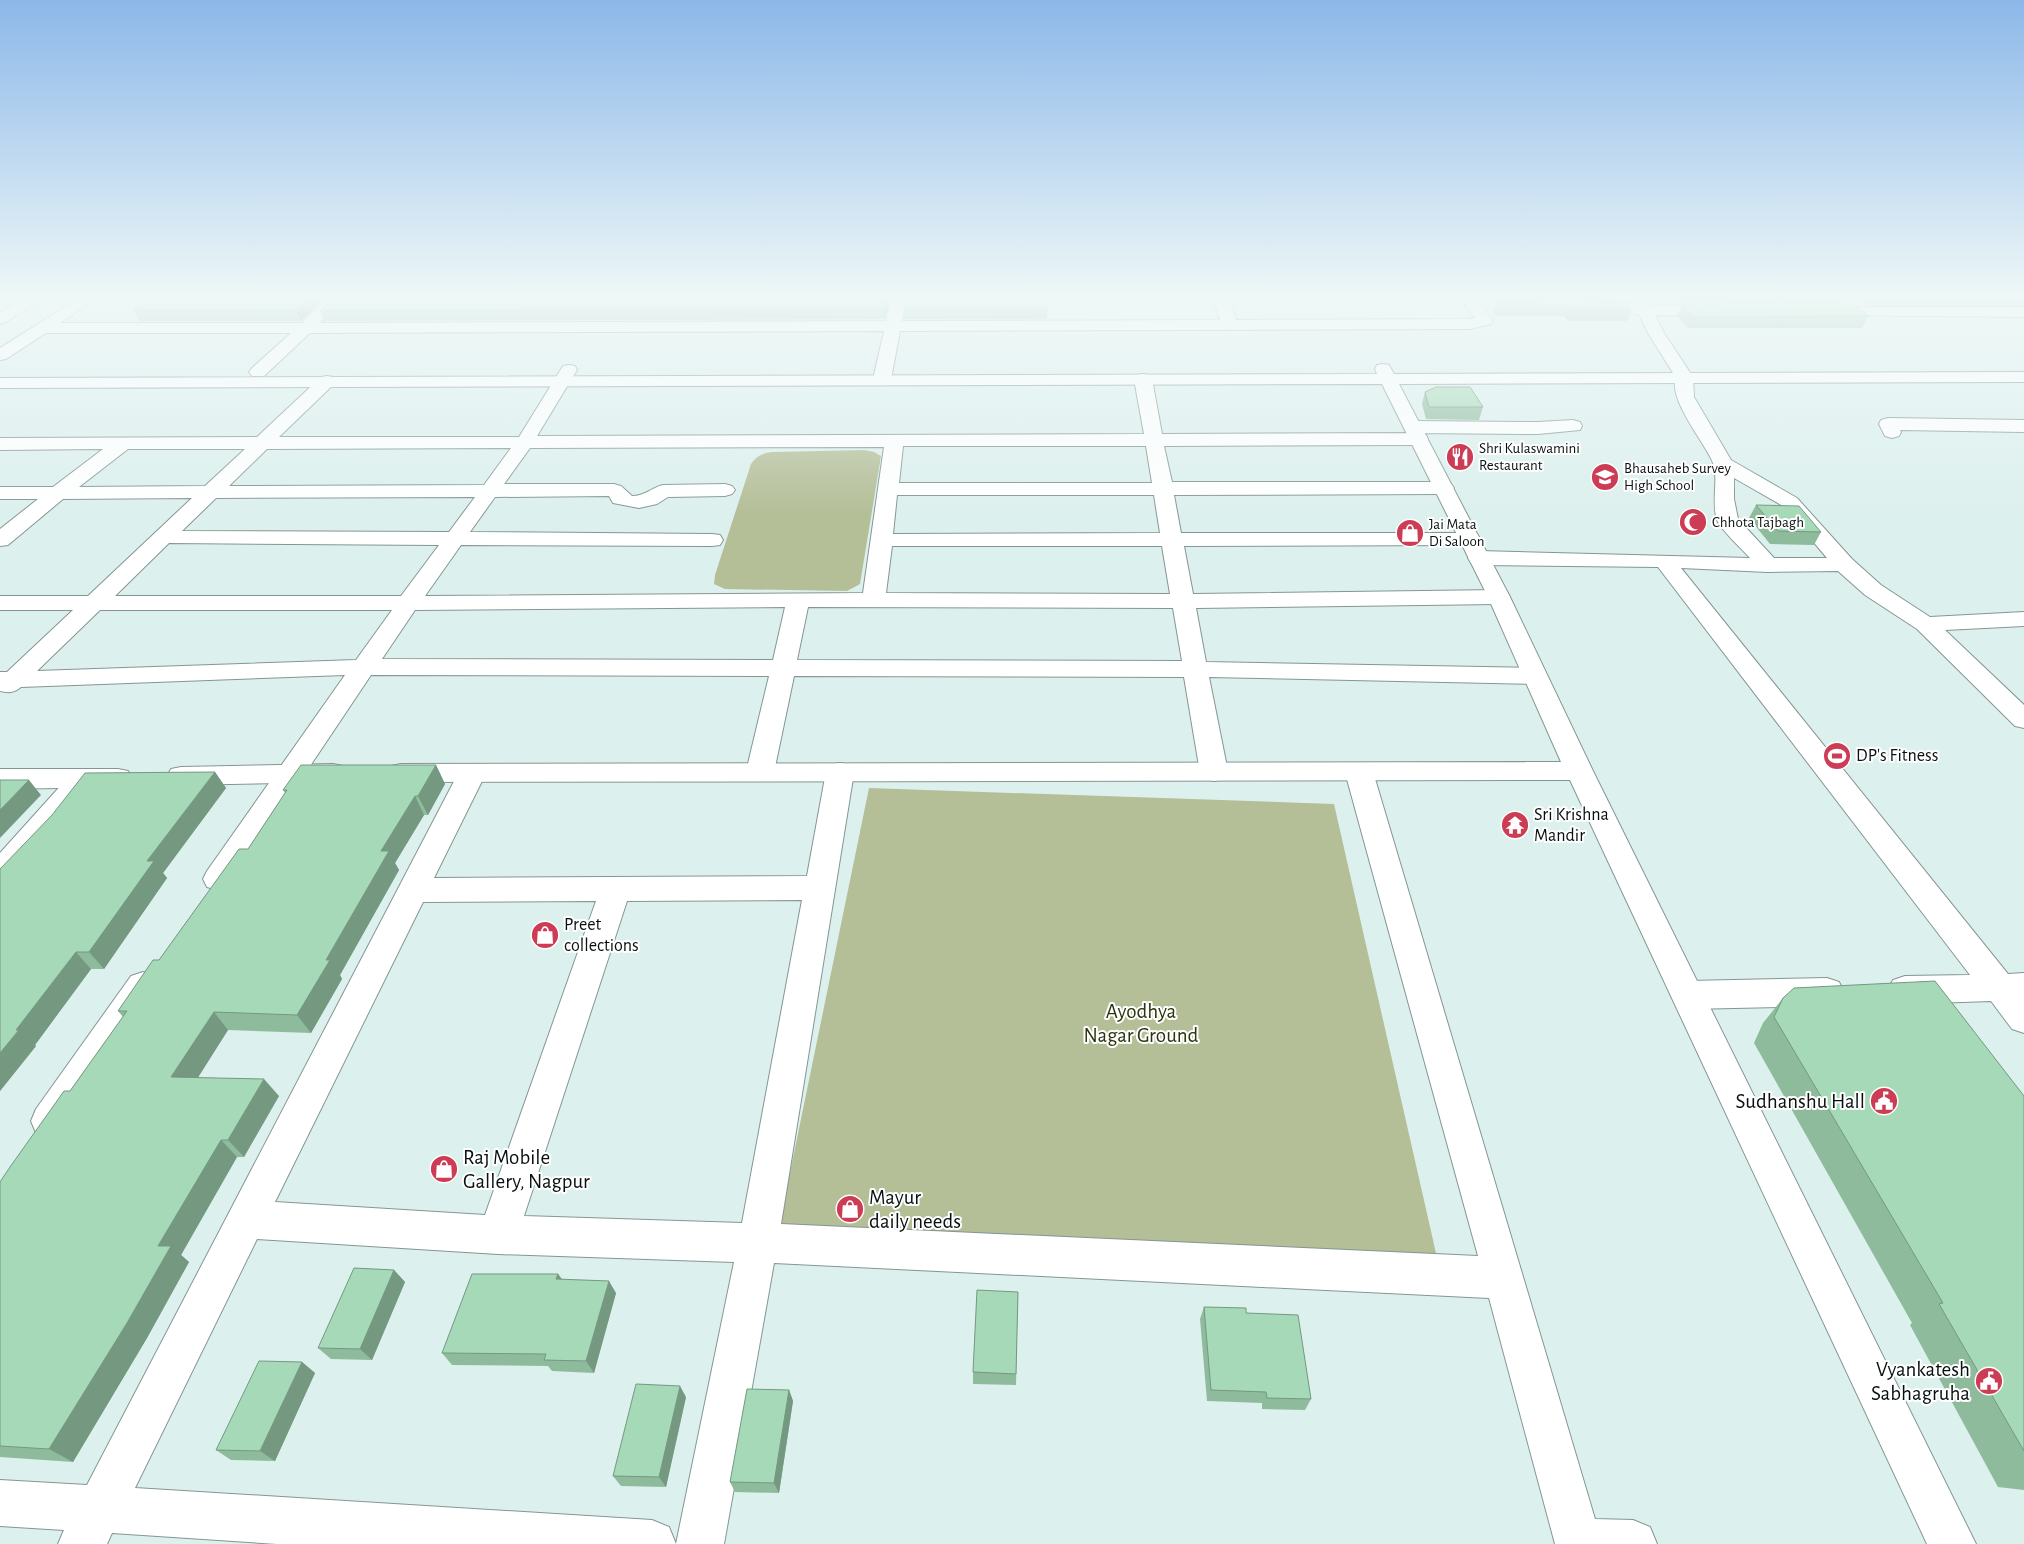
<svg xmlns="http://www.w3.org/2000/svg" width="2024" height="1544" font-family="'Alegreya Sans',sans-serif">
  <style>
    .green { fill: #b4be97 }
    .lines { fill: none; stroke-linecap: round; stroke-linejoin: round }
    .street-casing { stroke: #849694; stroke-width: 2 }
    .secondary-casing { stroke: #849694; stroke-width: 2 }
    .primary-casing { stroke: #849694; stroke-width: 2 }
    .street { fill: #fff; fill-rule: evenodd }
    .secondary { fill: #fff; fill-rule: evenodd }
    .primary { fill: #fff; fill-rule: evenodd }
    .wall { fill: #8fbb9d }
    .shaded-wall { fill: #749880 }
    .building { fill: #a6d9b7; stroke: #749880 }
    .labels { text-anchor: middle; dominant-baseline: central; stroke-width: 4; stroke-linejoin: round; paint-order: stroke }
    .far-poi-label { font-size: 15px; fill: #091010; stroke: #fff; text-anchor: start }
    .poi-label { font-size: 18px; fill: #091010; stroke: #fff; text-anchor: start }
    .near-park-label { font-size: 21px; fill: #2b340c; stroke: #fff }
    .near-poi-label { font-size: 21px; fill: #091010; stroke: #fff; text-anchor: end }
  </style>
  <rect width="100%" height="100%" fill="#dcf0ee"/>
  <path class="green" d="M 1860,298 L 2024,298 L 2024,308 L 1868,309 Z
    M 864,450 L 874,452 L 881,456 L 860,584 L 847,591 L 725,589 L 714,584 L 715,575 L 751,464 C 757,455 763,453 774,452 Z
    M 869,788 L 1334,804 L 1438,1262 L 778,1231 Z"/>
  <g class="lines">
    <defs>
      <path id="street" d="M 24,298 L 43,298 L 6,322 L 0,324 L 0,312 Z
        M 79,298 L 97,298 L 60,323 L 302,323 L 327,298 L 344,298 L 320,323 L 886,321 L 891,298 L 907,298 L 902,321 L 1220,320 L 1213,298 L 1229,298 L 1236,320 L 1470,319 L 1475,318 L 1460,298 L 1476,298 L 1493,321 L 1491,324 L 1470,329 L 900,331 L 891,379 L 888,383 L 882,384 L 876,383 L 873,379 L 884,331 L 310,333 L 264,376 L 252,376 L 249,372 L 252,368 L 291,333 L 46,333 L 6,359 L 0,360 L 0,348 Z
        M 1593,301 L 1644,305 L 1718,306 L 1723,308 L 1726,311 L 1723,314 L 1718,316 L 1644,315 L 1588,309 L 1585,306 L 1588,303 Z
        M 1826,307 L 2024,307 L 2024,317 L 1821,315 L 1818,312 L 1821,309 Z
        M 569,365 L 575,366 L 577,370 L 537,436 L 1144,434 L 1134,379 L 1137,375 L 1143,374 L 1149,375 L 1152,379 L 1162,434 L 1419,433 L 1426,435 L 1428,439 L 1426,443 L 1419,445 L 1164,446 L 1172,482 L 1444,482 L 1451,484 L 1454,488 L 1451,492 L 1444,494 L 1174,495 L 1181,533 L 1469,533 L 1477,534 L 1480,539 L 1477,544 L 1469,545 L 1184,546 L 1193,594 L 1499,590 L 1507,592 L 1510,597 L 1507,602 L 1499,604 L 1196,608 L 1206,662 L 1535,668 L 1544,671 L 1547,676 L 1544,681 L 1535,684 L 1209,677 L 1228,772 L 1224,779 L 1214,781 L 1204,779 L 1200,772 L 1184,677 L 794,676 L 774,772 L 770,779 L 760,781 L 750,779 L 746,772 L 769,676 L 371,675 L 229,887 L 218,890 L 207,887 L 203,879 L 207,871 L 345,675 L 21,687 C 14,693 8,693 0,691 L 0,672 L 7,672 L 73,610 L 0,610 L 0,596 L 88,596 L 192,498 L 63,499 L 8,545 L 0,546 L 0,529 L 38,499 L 0,499 L 0,487 L 53,487 L 103,449 L 0,450 L 0,438 L 257,437 L 321,377 L 327,376 L 333,377 L 336,381 L 333,385 L 279,437 L 519,437 L 563,366 ZM 903,446 L 1146,446 L 1152,483 L 899,483 ZM 884,447 L 863,593 L 425,596 L 461,545 L 712,546 L 720,545 L 723,540 L 720,535 L 712,534 L 470,532 L 495,497 L 609,496 L 613,503 L 639,508 L 657,504 L 668,497 L 725,496 L 732,494 L 735,490 L 732,486 L 725,484 L 663,485 C 651,488 645,496 632,496 L 621,486 L 614,484 L 504,484 L 530,448 ZM 511,448 L 484,485 L 229,486 L 267,449 ZM 128,449 L 245,449 L 205,486 L 79,487 ZM 897,495 L 1154,495 L 1160,533 L 893,534 ZM 475,497 L 449,532 L 182,531 L 216,498 ZM 169,543 L 439,545 L 401,596 L 115,596 ZM 892,546 L 1162,546 L 1170,594 L 886,593 ZM 785,607 L 773,660 L 382,659 L 415,610 ZM 808,607 L 1173,608 L 1182,661 L 797,660 ZM 100,610 L 392,610 L 356,660 L 37,671 Z
        M 1684,372 L 1690,373 L 1693,377 L 1694,397 L 1731,460 L 1797,498 L 1852,559 L 1881,585 L 1930,617 L 2024,612 L 2024,626 L 1945,630 L 2024,705 L 2024,728 L 2015,726 L 1917,629 L 1865,595 L 1838,571 L 1768,572 L 1681,568 L 2008,974 L 2024,973 L 2024,1033 L 2012,1029 L 1991,1001 L 1905,1004 L 1893,1000 L 1888,990 L 1893,980 L 1905,976 L 1970,975 L 1658,567 L 1479,565 L 1471,563 L 1468,558 L 1471,553 L 1479,551 L 1750,558 C 1741,548 1722,531 1717,520 C 1711,502 1719,477 1713,463 C 1705,442 1663,395 1678,373 ZM 1734,478 L 1783,506 L 1827,558 L 1774,558 L 1738,519 L 1734,499 Z
        M 1888,418 L 2024,420 L 2024,432 L 1900,430 L 1901,432 L 1899,436 L 1892,438 L 1885,436 L 1879,424 L 1881,420 Z
        M 1573,420 L 1580,422 L 1582,426 L 1580,430 L 1538,434 L 1413,433 L 1406,431 L 1404,427 L 1406,423 L 1413,421 L 1538,422 Z
        M 840,763 L 850,765 L 854,772 L 781,1224 L 1478,1256 L 1345,772 L 1349,765 L 1359,763 L 1369,765 L 1373,772 L 1595,1519 L 1633,1520 L 1650,1527 L 1657,1544 L 1555,1544 L 1489,1298 L 774,1263 L 724,1544 L 676,1544 L 734,1262 L 498,1254 L 257,1239 L 135,1488 L 652,1520 L 669,1527 L 676,1544 L 277,1544 L 112,1533 L 107,1544 L 58,1544 L 64,1530 L 0,1526 L 0,1480 L 87,1485 L 462,766 L 472,764 L 482,766 L 486,773 L 434,878 L 807,876 L 826,772 L 830,765 ZM 802,900 L 742,1223 L 524,1216 L 627,901 ZM 596,901 L 485,1215 L 275,1202 L 423,902 Z
        M 83,769 L 93,772 L 97,779 L 93,786 L 11,881 L 0,884 L 0,853 L 73,772 Z
        M 143,972 L 155,976 L 160,986 L 155,996 L 62,1133 L 49,1138 L 36,1133 L 31,1121 L 36,1109 L 131,976 Z
        M 1827,978 L 1839,982 L 1844,992 L 1839,1002 L 1827,1006 L 1688,1009 L 1676,1005 L 1671,995 L 1676,985 L 1688,981 Z"/>
      <path id="secondary" d="M 1383,364 L 1389,365 L 1394,374 L 2024,372 L 2024,382 L 1399,384 L 1510,597 L 1593,771 L 1976,1544 L 1927,1544 L 1570,780 L 401,782 L 391,780 L 387,773 L 391,766 L 401,764 L 1561,762 L 1488,597 L 1382,384 L 0,388 L 0,378 L 1377,374 L 1375,369 L 1377,365 Z
        M 333,764 L 343,766 L 347,773 L 343,780 L 333,782 L 181,785 L 171,783 L 167,776 L 171,769 L 181,767 Z
        M 0,769 L 118,769 L 128,771 L 132,778 L 128,785 L 118,787 L 0,789 Z"/>
      <path id="primary" d="M 1631,298 L 1647,298 L 1664,333 L 1693,377 L 1690,381 L 1684,382 L 1678,381 L 1648,333 Z"/>
    </defs>
    <use href="#street" class="street-casing"/>
    <use href="#secondary" class="secondary-casing"/>
    <use href="#primary" class="primary-casing"/>
    <use href="#street" class="street"/>
    <use href="#secondary" class="secondary"/>
    <use href="#primary" class="primary"/>
  </g>
  <path class="wall" d="M 324,298 L 301,321 L 139,321 L 133,309 Z
    M 334,298 L 890,298 L 885,319 L 324,321 L 320,311 Z
    M 1048,298 L 1047,319 L 904,319 L 904,309 Z
    M 1482,298 L 1616,298 L 1615,301 L 1547,298 L 1541,300 L 1483,299 Z
    M 1666,298 L 1843,298 L 1840,304 L 1669,303 Z
    M 1496,302 L 1540,302 L 1631,310 L 1627,321 L 1568,321 L 1564,316 L 1496,316 L 1493,313 Z
    M 1682,305 L 1868,316 L 1862,328 L 1688,328 L 1677,316 Z
    M 1425,392 L 1483,407 L 1479,420 L 1426,419 L 1422,404 Z
    M 1756,505 L 1821,532 L 1814,545 L 1770,544 L 1749,518 Z
    M 436,765 L 445,784 L 428,815 L 424,815 L 395,863 L 399,870 L 340,975 L 342,979 L 311,1033 L 228,1030 L 198,1077 L 279,1096 L 244,1157 L 237,1157 L 181,1255 L 189,1262 L 147,1338 L 73,1462 L 0,1457 L 0,1182 L 70,1091 L 123,1017 L 118,1011 L 248,849 L 285,793 L 283,790 Z
    M 215,772 L 226,788 L 163,873 L 167,878 L 104,969 L 91,969 L 35,1045 L 36,1046 L 0,1091 L 0,869 Z
    M 1783,998 L 2024,1096 L 2024,1490 L 1998,1487 L 1910,1325 L 1912,1323 L 1754,1043 L 1763,1023 Z
    M 394,1270 L 405,1282 L 372,1360 L 331,1359 L 318,1348 Z
    M 558,1274 L 562,1279 L 616,1293 L 594,1373 L 552,1371 L 548,1366 L 452,1365 L 442,1353 Z
    M 1018,1292 L 1016,1385 L 973,1384 L 973,1372 Z
    M 1204,1307 L 1246,1313 L 1311,1399 L 1305,1410 L 1262,1409 L 1262,1403 L 1207,1401 L 1200,1319 Z
    M 302,1362 L 315,1373 L 275,1461 L 231,1460 L 216,1450 Z
    M 789,1390 L 793,1401 L 779,1493 L 735,1492 L 730,1482 Z
    M 686,1397 L 666,1487 L 621,1486 L 613,1476 Z"/>
  <path class="shaded-wall" d="M 311,298 L 324,298 L 301,321 L 297,311 Z
    M 887,298 L 890,298 L 885,319 L 884,309 Z
    M 436,765 L 445,784 L 428,815 L 418,796 Z
    M 215,772 L 226,788 L 163,873 L 167,878 L 104,969 L 89,952 L 147,861 Z
    M 29,780 L 41,795 L 0,838 L 0,810 Z
    M 415,796 L 424,815 L 395,863 L 399,870 L 340,975 L 342,979 L 311,1033 L 297,1015 L 326,960 L 381,851 Z
    M 76,952 L 91,969 L 35,1045 L 36,1046 L 0,1091 L 0,1053 L 16,1030 Z
    M 214,1012 L 228,1030 L 187,1095 L 171,1077 Z
    M 264,1079 L 279,1096 L 244,1157 L 228,1140 Z
    M 221,1140 L 237,1157 L 181,1255 L 189,1262 L 147,1338 L 73,1462 L 49,1449 L 158,1246 Z
    M 394,1270 L 405,1282 L 372,1360 L 360,1349 Z
    M 558,1274 L 566,1286 L 556,1279 Z
    M 609,1281 L 616,1293 L 594,1373 L 586,1361 Z
    M 302,1362 L 315,1373 L 275,1461 L 260,1451 Z
    M 680,1386 L 686,1397 L 666,1487 L 659,1477 Z
    M 789,1390 L 793,1401 L 779,1493 L 774,1483 Z"/>
  <path class="building" d="M 150,298 L 311,298 L 297,311 L 134,311 L 138,309 L 133,309 Z
    M 334,298 L 887,298 L 884,309 L 320,311 Z
    M 906,298 L 1048,298 L 1047,309 L 904,309 Z
    M 1547,300 L 1627,303 L 1631,310 L 1571,309 L 1568,305 L 1499,305 L 1496,302 L 1540,302 Z
    M 1682,305 L 1858,306 L 1868,316 L 1693,317 Z
    M 1436,387 L 1470,387 L 1483,407 L 1429,407 L 1425,392 Z
    M 1756,505 L 1799,506 L 1821,532 L 1778,531 Z
    M 301,765 L 436,765 L 418,796 L 415,796 L 381,851 L 389,851 L 326,960 L 330,960 L 297,1015 L 214,1012 L 171,1077 L 264,1079 L 228,1140 L 221,1140 L 158,1246 L 171,1246 L 127,1323 L 49,1449 L 0,1446 L 0,1182 L 10,1167 L 64,1091 L 70,1091 L 127,1011 L 118,1011 L 153,960 L 159,960 L 239,849 L 248,849 L 287,790 L 283,790 Z
    M 215,772 L 147,861 L 154,861 L 89,952 L 76,952 L 16,1030 L 19,1030 L 0,1053 L 0,869 L 52,815 L 85,773 Z
    M 0,780 L 29,780 L 0,810 Z
    M 1935,981 L 2024,1096 L 2024,1451 L 1939,1304 L 1943,1303 L 1774,1017 L 1783,998 L 1794,988 Z
    M 354,1268 L 394,1270 L 360,1349 L 318,1348 Z
    M 472,1274 L 558,1274 L 556,1279 L 609,1281 L 586,1361 L 544,1360 L 546,1354 L 442,1353 Z
    M 977,1290 L 1018,1292 L 1016,1374 L 973,1372 Z
    M 1204,1307 L 1246,1308 L 1246,1313 L 1298,1315 L 1311,1399 L 1267,1398 L 1266,1392 L 1211,1390 Z
    M 259,1361 L 302,1362 L 260,1451 L 216,1450 Z
    M 636,1384 L 680,1386 L 659,1477 L 613,1476 Z
    M 747,1389 L 789,1390 L 774,1483 L 730,1482 Z"/>
  <linearGradient id="sky" x2="0" y2="1"><stop stop-color="#8cb8e9"/><stop offset="0.58" stop-color="#eff8f7"/><stop offset="1" stop-color="#eff8f7" stop-opacity="0"/></linearGradient>
  <rect width="2024" height="514" fill="url(#sky)"/>
  <defs>
    <symbol id="restaurant-disc" viewBox="-11 -11 22 22"><circle r="9.5" fill="#cd3c55" stroke="#fff"/><path d="M-5-6h1v4h1v-4h1v4h1v-4h1v5L-1.5 .5V6h-2V.5L-5-1ZM5-6V6H3V1.5H1.5Q1.5-4 5-6Z" fill="#fff"/></symbol>
    <symbol id="school-disc" viewBox="-11 -11 22 22"><circle r="9.5" fill="#cd3c55" stroke="#fff"/><path d="M0-5L7-2L0 1L-7-2ZM-4 1L0 2.5L4 1V4Q0 6-4 4Z" fill="#fff"/></symbol>
    <symbol id="mosque-disc" viewBox="-11 -11 22 22"><circle r="9.5" fill="#cd3c55" stroke="#fff"/><path d="M3.5-4.9A6 6 0 1 0 3.5 4.9A5 5 0 1 1 3.5-4.9Z" fill="#fff"/></symbol>
    <symbol id="shop-disc" viewBox="-11 -11 22 22"><circle r="9.5" fill="#cd3c55" stroke="#fff"/><path d="M-5-2.5h2.3a2.7 3.5 0 0 1 5.4 0H5L5.5 6h-11ZM-1.5-2.5h3a1.5 2.3 0 0 0-3 0Z" fill="#fff"/></symbol>
    <symbol id="stadium-disc" viewBox="-11 -11 22 22"><circle r="9.5" fill="#cd3c55" stroke="#fff"/><path d="M0-5a6.5 5 0 1 0 0 10a6.5 5 0 1 0 0-10ZM-3.5-1.8h7v3.6h-7Z" fill="#fff"/></symbol>
    <symbol id="temple-disc" viewBox="-11 -11 22 22"><circle r="9.5" fill="#cd3c55" stroke="#fff"/><path d="M0-6L5-2H3V0L6.5 2.5H4V6H1.5V3h-3V6H-4V2.5H-6.5L-3 0V-2H-5Z" fill="#fff"/></symbol>
    <symbol id="civic-disc" viewBox="-11 -11 22 22"><circle r="9.5" fill="#cd3c55" stroke="#fff"/><path d="M-.6-6.5H3V-4.5H.6V-3L4-1V1h2V6H-6V1h2V-1L-.6-3ZM-1.2 2.5V6h2.4V2.5Z" fill="#fff"/></symbol>
  </defs>
  <g fill-rule="evenodd">
    <use href="#restaurant-disc" x="1444" y="441" width="32" height="32"/>
    <use href="#school-disc" x="1589" y="461" width="32" height="32"/>
    <use href="#mosque-disc" x="1677" y="506" width="32" height="32"/>
    <use href="#shop-disc" x="1394" y="517" width="32" height="32"/>
    <use href="#stadium-disc" x="1821" y="740" width="32" height="32"/>
    <use href="#temple-disc" x="1499" y="809" width="32" height="32"/>
    <use href="#shop-disc" x="529" y="919" width="32" height="32"/>
    <use href="#civic-disc" x="1868" y="1085" width="32" height="32"/>
    <use href="#shop-disc" x="428" y="1153" width="32" height="32"/>
    <use href="#shop-disc" x="834" y="1193" width="32" height="32"/>
    <use href="#civic-disc" x="1973" y="1365" width="32" height="32"/>
  </g>
  <g class="labels">
    <g class="far-poi-label">
      <text x="1479" y="448">Shri Kulaswamini<tspan x="1479" dy="17">Restaurant</tspan></text>
      <text x="1624" y="468">Bhausaheb Survey<tspan x="1624" dy="17">High School</tspan></text>
      <text x="1712" y="522">Chhota Tajbagh</text>
      <text x="1429" y="524">Jai Mata<tspan x="1429" dy="17">Di Saloon</tspan></text>
    </g>
    <g class="poi-label">
      <text x="1856" y="756">DP's Fitness</text>
      <text x="1534" y="815">Sri Krishna<tspan x="1534" dy="21">Mandir</tspan></text>
      <text x="564" y="925">Preet<tspan x="564" dy="21">collections</tspan></text>
    </g>
    <g class="near-park-label">
      <text x="1141" y="1011">Ayodhya<tspan x="1141" dy="24">Nagar Ground</tspan></text>
    </g>
    <g class="near-poi-label">
      <text x="1865" y="1101">Sudhanshu Hall</text>
      <text x="463" y="1157" text-anchor="start">Raj Mobile<tspan x="463" dy="24">Gallery, Nagpur</tspan></text>
      <text x="869" y="1197" text-anchor="start">Mayur<tspan x="869" dy="24">daily needs</tspan></text>
      <text x="1970" y="1369">Vyankatesh<tspan x="1970" dy="24">Sabhagruha</tspan></text>
    </g>
  </g>
</svg>
